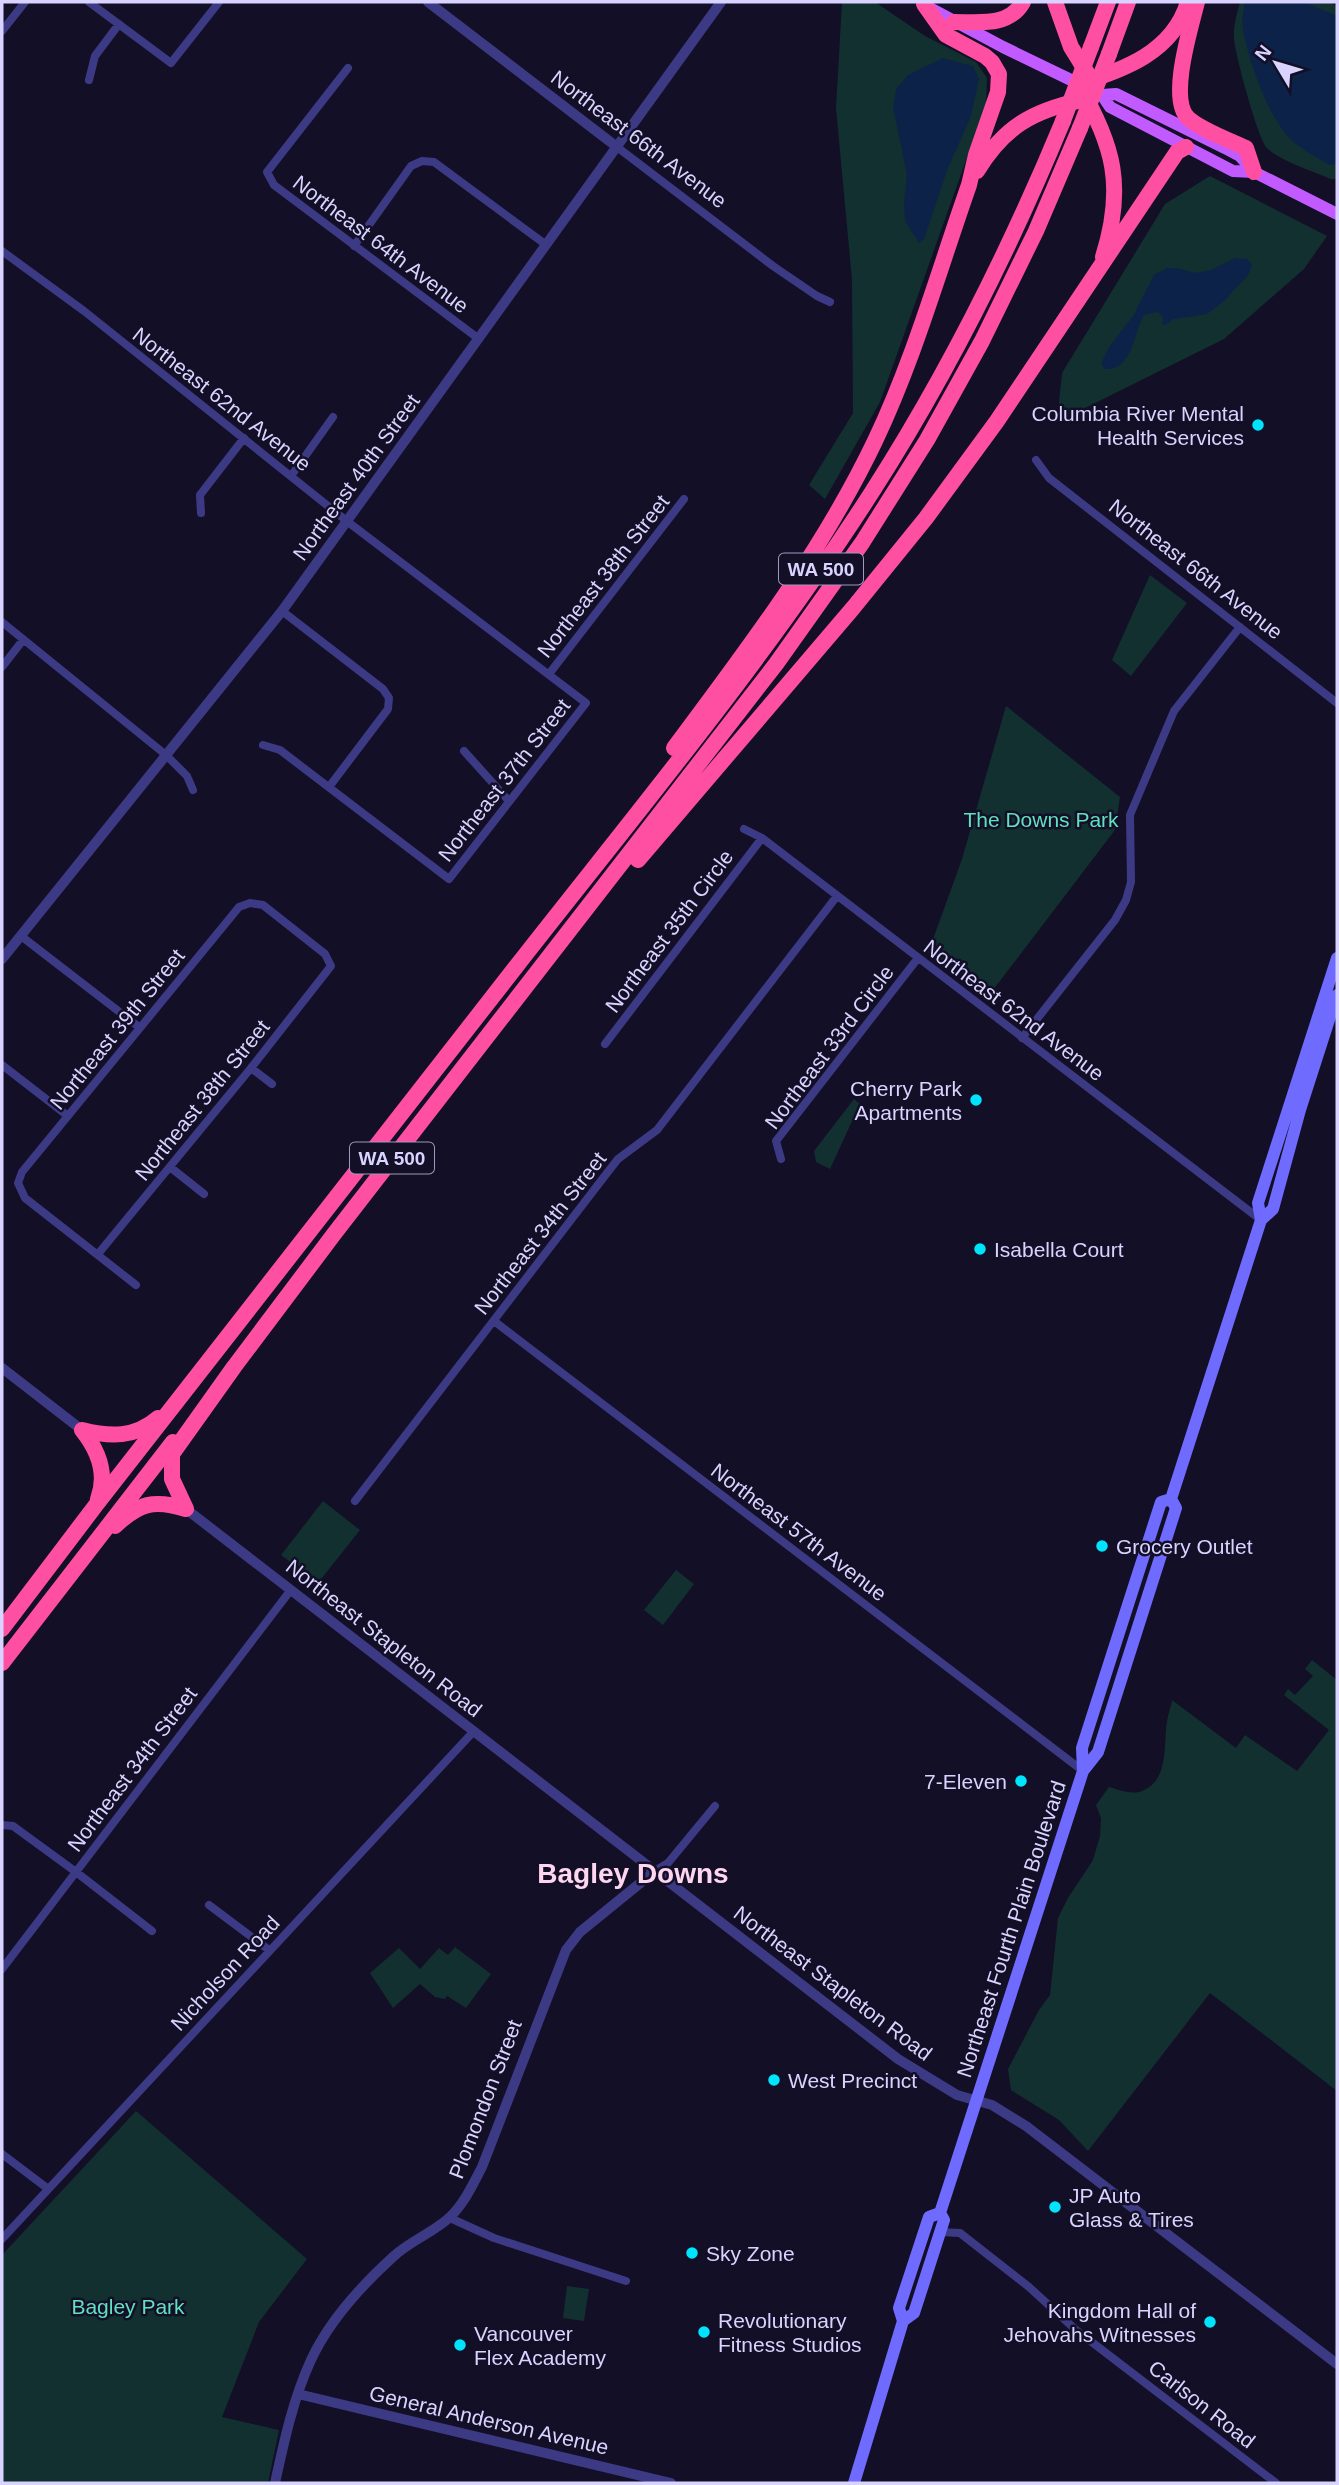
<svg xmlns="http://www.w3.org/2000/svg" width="1339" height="2485" font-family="Helvetica,sans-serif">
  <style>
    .green { fill: #12302f }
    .water { fill: #0c2248 }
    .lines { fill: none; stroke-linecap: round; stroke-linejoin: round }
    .minor { stroke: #3d3a85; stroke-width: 8 }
    .tertiary { stroke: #3d3a85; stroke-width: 10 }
    .secondary { stroke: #6f6bff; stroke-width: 12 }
    .primary { stroke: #c25bff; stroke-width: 12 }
    .motorway { stroke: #ff4fa3; stroke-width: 16 }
    .motorway-bridge { stroke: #ff4fa3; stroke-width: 16 }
    .poi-dot { fill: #00e5ff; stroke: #130f26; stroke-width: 2.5 }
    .labels { text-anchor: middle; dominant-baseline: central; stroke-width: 5; stroke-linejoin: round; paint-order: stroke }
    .shield { fill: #130f26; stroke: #9e99be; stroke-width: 2 }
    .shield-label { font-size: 19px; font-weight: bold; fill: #d9d4ff }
    .street-label { font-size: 21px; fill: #d9d4ff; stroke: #130f26 }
    .poi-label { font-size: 21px; fill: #d9d4ff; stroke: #130f26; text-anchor: start }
    .park-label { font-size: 21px; fill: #5fe0c0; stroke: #130f26 }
    .district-label { font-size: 28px; font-weight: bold; fill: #ffd6f0; stroke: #130f26 }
  </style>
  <rect width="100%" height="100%" fill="#130f26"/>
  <path class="green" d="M 842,2 L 875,2 L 925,36 L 976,62 L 987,78 L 986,104 L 880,402 L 825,499 L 809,485 L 853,413 L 852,280 L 836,108 Z
    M 1240,2 L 1329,2 L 1337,6 L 1337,179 L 1331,179 C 1313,171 1280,161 1267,148 C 1258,139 1235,54 1234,39 C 1233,26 1237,14 1240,2 Z
    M 1210,176 L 1327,236 L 1304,269 L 1224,339 L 1057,422 L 1062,373 L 1165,204 Z
    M 1150,575 L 1187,603 L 1131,676 L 1112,660 Z
    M 1006,706 L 1120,797 L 1115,830 L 987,998 L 928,953 L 962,859 Z
    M 854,1099 L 860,1104 L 830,1169 L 816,1162 L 814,1151 Z
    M 323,1501 L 360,1530 L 318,1583 L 281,1555 Z
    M 676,1570 L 694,1584 L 663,1625 L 644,1610 Z
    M 1312,1660 L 1337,1680 L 1337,2091 L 1210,1993 L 1088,2151 L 1059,2120 L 1011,2090 L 1008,2069 L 1039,2010 L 1050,1995 L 1058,1918 L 1068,1898 L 1093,1860 L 1100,1836 L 1101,1818 L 1096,1805 L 1109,1787 C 1119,1790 1132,1795 1142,1791 C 1170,1780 1163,1744 1167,1721 C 1168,1714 1171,1707 1172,1700 L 1236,1748 L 1245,1735 L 1297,1771 L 1329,1730 L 1284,1695 L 1288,1689 L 1295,1695 L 1313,1676 L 1305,1669 Z
    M 455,1947 L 491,1974 L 466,2008 L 447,1996 L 445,1999 L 435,1997 L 420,1984 L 393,2008 L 370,1973 L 399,1948 L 420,1969 L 439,1948 L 448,1955 Z
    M 136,2111 L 307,2259 L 259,2322 L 222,2417 L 279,2430 L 268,2483 L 2,2483 L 2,2255 Z
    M 567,2286 L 589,2289 L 584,2321 L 563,2318 Z"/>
  <path class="water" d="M 1245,2 L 1304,2 L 1337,16 L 1337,163 L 1330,165 C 1315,156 1297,148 1286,134 C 1266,110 1248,59 1243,29 C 1241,21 1244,10 1245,2 Z
    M 943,58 L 973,66 L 979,79 L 971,116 L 948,168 L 924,239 L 919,243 L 905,221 L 904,203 L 907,175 L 893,107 L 896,89 L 908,75 Z
    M 1235,258 L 1247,259 L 1252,265 L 1249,274 L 1223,302 L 1207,314 L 1174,319 L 1165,325 L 1162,324 L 1163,317 L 1158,312 L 1144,315 C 1133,334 1133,371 1104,369 L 1101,363 L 1109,347 L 1133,316 L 1154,275 L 1167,268 L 1177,268 L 1195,273 L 1211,270 Z"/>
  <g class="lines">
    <path class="minor" d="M 89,2 L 171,63 L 219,2
      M 2,31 L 25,2
      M 348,68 L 267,172 L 274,185 L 479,339
      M 89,80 L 95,56 L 119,24
      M 617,147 L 773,266 L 817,296 L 830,302
      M 354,246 L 411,166 L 422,161 L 434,162 L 545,244
      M 2,251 L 84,311 L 348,522 L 586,703 L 449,879 L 280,750 L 263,745
      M 1036,460 L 1049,478 L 1337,703
      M 291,476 L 333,417
      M 201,513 L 200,495 L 244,438
      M 282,611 L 383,689 L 389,698 L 388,709 L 329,787
      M 2,622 L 166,755 L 187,776 L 193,790
      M 2,667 L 23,640
      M 549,674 L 684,499
      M 464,751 L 509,801
      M 744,829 L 762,838 L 1261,1220
      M 21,936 L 139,1027
      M 1022,1038 L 1115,920 L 1126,900 L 1131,882 L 1130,815 L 1174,711 L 1240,627
      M 605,1044 L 762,838
      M 2,1065 L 68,1116
      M 251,1068 L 272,1084
      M 781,1159 L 776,1141 L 918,958
      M 170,1167 L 204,1194
      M 98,1254 L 251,1068 L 331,966 L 325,954 L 263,905 L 250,903 L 239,907 L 22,1172 L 18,1183 L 25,1198 L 136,1285
      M 494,1321 L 1083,1771
      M 355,1501 L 607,1173 L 618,1159 L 657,1130 L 837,896
      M 2,1825 L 13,1826 L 76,1872 L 152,1931
      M 655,1871 L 668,1863 L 715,1806
      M 209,1905 L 269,1950
      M 2,1969 L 290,1591
      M 2,2154 L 47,2188
      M 450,2218 L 494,2238 L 626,2281
      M 940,2232 L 960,2233 L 1029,2287 L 1076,2330 L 1276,2483
      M 2,2239 L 474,1731"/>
    <path class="tertiary" d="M 428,2 L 617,147
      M 2,959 L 282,611 L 721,2
      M 2,1368 L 82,1430
      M 186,1509 L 898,2059 L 957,2095 L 992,2105 L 1026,2126 L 1337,2364
      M 298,2394 L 671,2483
      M 275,2483 C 284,2442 293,2399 311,2360 C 329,2321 362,2285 394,2256 C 411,2240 435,2232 451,2216 C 465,2202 473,2184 482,2167 L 566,1950 L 580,1932 L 655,1871"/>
    <path class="secondary" d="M 1261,1220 L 1273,1209 L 1300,1110 L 1337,995
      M 1083,1771 L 1098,1752 L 1176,1508 L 1171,1499 L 1261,1220 L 1258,1203 L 1337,958
      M 903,2321 L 899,2308 L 929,2217 L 940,2213
      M 854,2483 L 903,2321 L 914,2313 L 944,2220 L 940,2213 L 1083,1771 L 1082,1748 L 1161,1502 L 1171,1499"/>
    <path class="primary" d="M 928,7 L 1003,47 L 1102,95 L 1116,94 L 1225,148 L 1240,156 L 1254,172 L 1337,214
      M 1102,95 L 1110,107 L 1233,171 L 1254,172"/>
    <path class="motorway" d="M 1055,2 L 1071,47 L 1089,76
      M 1197,2 C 1191,27 1168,99 1188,118 C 1201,130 1229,140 1246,148 L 1254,172
      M 954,22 C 979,22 1009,27 1023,2
      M 1091,47 L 1108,2
      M 1109,54 L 1128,2
      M 977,171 C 1004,127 1032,111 1082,100
      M 1103,257 C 1125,187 1114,145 1078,84 C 1124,70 1173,52 1188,2
      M 674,748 C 747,650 822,552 875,441 C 914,359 939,270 969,185 L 976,155 L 998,92 L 999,74 L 992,62 L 985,56 L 946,35 L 924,4
      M 638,860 L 853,608 L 926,518 L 997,421 L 1177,152 L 1186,147
      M 82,1430 C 110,1437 135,1438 158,1418
      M 82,1430 C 98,1450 108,1473 98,1499
      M 186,1509 L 172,1479 L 172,1454 L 234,1367 L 334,1234 L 776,664 L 862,543 L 927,440 L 982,341 L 1036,231 L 1080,128
      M 115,1526 C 139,1503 154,1499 186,1509
      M 2,1629 L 96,1505 C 236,1327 374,1147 515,968 C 637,812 765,659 872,492 C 947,375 1010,249 1063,121
      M 2,1663 L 173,1442"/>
    <path class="motorway-bridge" d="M 1063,121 L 1091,47
      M 1080,128 L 1109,54"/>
  </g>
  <g class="poi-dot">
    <circle cx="1258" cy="425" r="7"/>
    <circle cx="976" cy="1100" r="7"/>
    <circle cx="980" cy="1249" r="7"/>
    <circle cx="1102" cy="1546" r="7"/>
    <circle cx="1021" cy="1781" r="7"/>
    <circle cx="774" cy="2080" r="7"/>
    <circle cx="1055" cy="2207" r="7"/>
    <circle cx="692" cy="2253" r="7"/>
    <circle cx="1210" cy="2322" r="7"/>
    <circle cx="704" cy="2332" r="7"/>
    <circle cx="460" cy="2345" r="7"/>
  </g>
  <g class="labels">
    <g class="shield">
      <rect x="779" y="553.5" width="84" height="31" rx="5"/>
      <rect x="350" y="1142.5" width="84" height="31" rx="5"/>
    </g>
    <g class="shield-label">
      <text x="821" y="569">WA 500</text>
      <text x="392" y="1158">WA 500</text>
    </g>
    <g class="street-label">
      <text transform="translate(639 139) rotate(37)">Northeast 66th Avenue</text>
      <text transform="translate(381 244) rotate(37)">Northeast 64th Avenue</text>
      <text transform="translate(222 399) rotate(38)">Northeast 62nd Avenue</text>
      <text transform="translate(356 477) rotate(-54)">Northeast 40th Street</text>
      <text transform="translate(1196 569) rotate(38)">Northeast 66th Avenue</text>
      <text transform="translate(603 576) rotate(-52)">Northeast 38th Street</text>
      <text transform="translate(504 780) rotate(-52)">Northeast 37th Street</text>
      <text transform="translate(669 931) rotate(-53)">Northeast 35th Circle</text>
      <text transform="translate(1014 1010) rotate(37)">Northeast 62nd Avenue</text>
      <text transform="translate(117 1029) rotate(-51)">Northeast 39th Street</text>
      <text transform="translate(829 1047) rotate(-53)">Northeast 33rd Circle</text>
      <text transform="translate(202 1100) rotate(-51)">Northeast 38th Street</text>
      <text transform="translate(540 1233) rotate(-52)">Northeast 34th Street</text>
      <text transform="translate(799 1532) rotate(37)">Northeast 57th Avenue</text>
      <text transform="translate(384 1638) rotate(38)">Northeast Stapleton Road</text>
      <text transform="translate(132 1769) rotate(-53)">Northeast 34th Street</text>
      <text transform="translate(1011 1929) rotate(-72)">Northeast Fourth Plain Boulevard</text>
      <text transform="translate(225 1973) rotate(-47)">Nicholson Road</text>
      <text transform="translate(833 1983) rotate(37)">Northeast Stapleton Road</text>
      <text transform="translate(485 2099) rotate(-69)">Plomondon Street</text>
      <text transform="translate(1202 2404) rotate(38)">Carlson Road</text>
      <text transform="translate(489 2420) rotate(13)">General Anderson Avenue</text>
    </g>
    <g class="poi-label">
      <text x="1244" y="413" text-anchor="end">Columbia River Mental<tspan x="1244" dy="24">Health Services</tspan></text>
      <text x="962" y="1088" text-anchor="end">Cherry Park<tspan x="962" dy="24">Apartments</tspan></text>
      <text x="994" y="1249">Isabella Court</text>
      <text x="1116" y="1546">Grocery Outlet</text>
      <text x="1007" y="1781" text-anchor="end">7-Eleven</text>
      <text x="788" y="2080">West Precinct</text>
      <text x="1069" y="2195">JP Auto<tspan x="1069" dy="24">Glass &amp; Tires</tspan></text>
      <text x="706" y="2253">Sky Zone</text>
      <text x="1196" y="2310" text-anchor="end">Kingdom Hall of<tspan x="1196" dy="24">Jehovahs Witnesses</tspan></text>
      <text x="718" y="2320">Revolutionary<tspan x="718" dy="24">Fitness Studios</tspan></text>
      <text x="474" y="2333">Vancouver<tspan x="474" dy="24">Flex Academy</tspan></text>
    </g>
    <g class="park-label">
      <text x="1041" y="819">The Downs Park</text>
      <text x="128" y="2306">Bagley Park</text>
    </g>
    <g class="district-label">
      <text x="633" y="1873">Bagley Downs</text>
    </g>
  </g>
  <rect width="1339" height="2485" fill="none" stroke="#d9d4ff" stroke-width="7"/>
  <g transform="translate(1276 63) rotate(308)" stroke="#130f26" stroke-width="5" paint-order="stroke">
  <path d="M0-5L12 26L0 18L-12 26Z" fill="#d9d4ff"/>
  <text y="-10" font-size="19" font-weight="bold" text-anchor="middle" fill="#d9d4ff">N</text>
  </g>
</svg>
